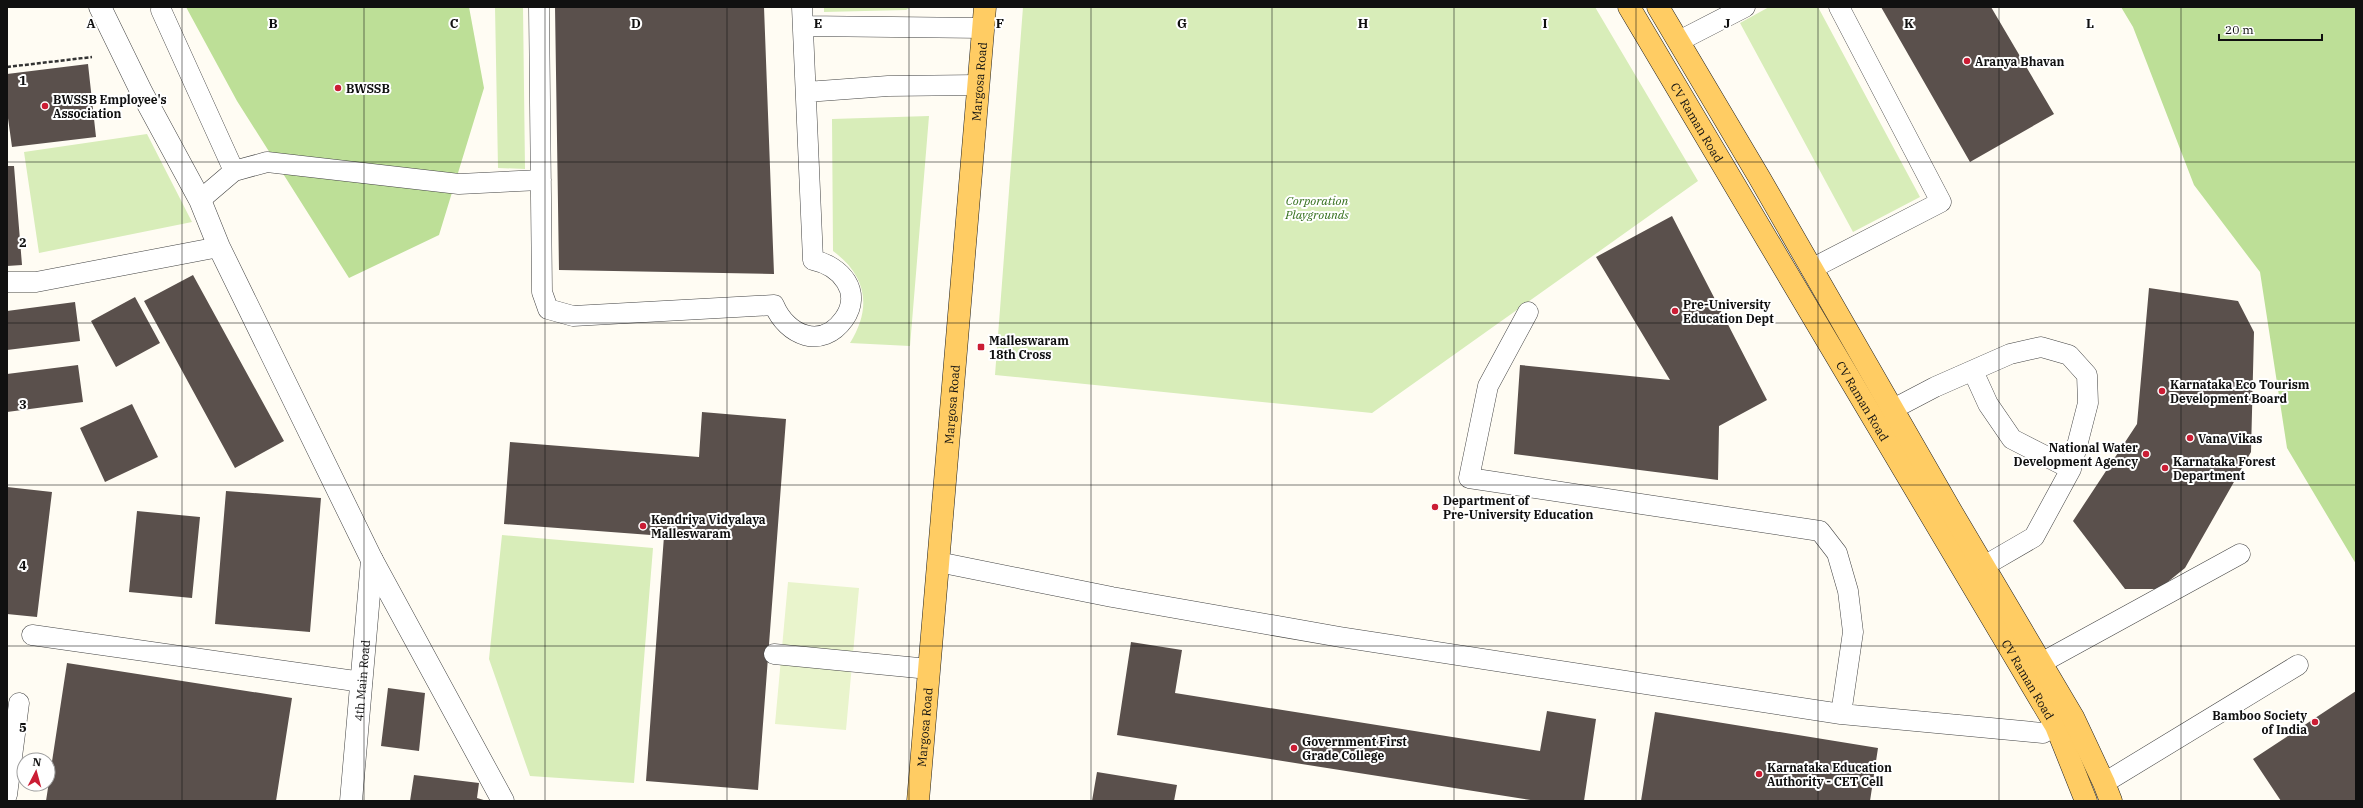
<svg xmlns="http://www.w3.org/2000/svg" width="2363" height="808" font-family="'IBM Plex Serif',serif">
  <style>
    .green { fill: #d8edb9 }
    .forest { fill: #bddf97 }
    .pitch { fill: #e9f4cc }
    .building { fill: #5a504c }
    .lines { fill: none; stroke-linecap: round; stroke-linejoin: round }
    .lane-casing { stroke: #434343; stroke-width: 21 }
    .street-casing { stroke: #434343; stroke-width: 23 }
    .primary-casing { stroke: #212121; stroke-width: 23 }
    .path { stroke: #323232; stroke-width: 2.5; stroke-dasharray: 4 2; stroke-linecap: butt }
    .lane { stroke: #fff; stroke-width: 20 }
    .street { stroke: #fff; stroke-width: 22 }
    .primary { stroke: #ffcc63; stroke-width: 22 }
    .grid { fill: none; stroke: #101010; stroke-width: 1; stroke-opacity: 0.55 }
    .poi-dot { fill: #cb1d34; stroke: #fff; stroke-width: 1.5 }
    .labels { text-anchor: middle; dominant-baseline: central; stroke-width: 4; stroke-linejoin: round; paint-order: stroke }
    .poi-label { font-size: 12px; font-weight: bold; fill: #101010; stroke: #fff; text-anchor: start }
    .street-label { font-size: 12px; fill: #101010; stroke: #fff }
    .park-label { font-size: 12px; font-style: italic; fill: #336e1b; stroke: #fff }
    .grid-label { font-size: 13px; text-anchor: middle; font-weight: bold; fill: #101010; stroke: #fff; stroke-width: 4; stroke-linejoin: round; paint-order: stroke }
  </style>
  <rect width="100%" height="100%" fill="#fffcf3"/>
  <path class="green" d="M 495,7 L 523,7 L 525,169 L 498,168 Z
    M 824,7 L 911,7 L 906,10 L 824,12 Z
    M 1023,7 L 1595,7 L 1698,181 L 1372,413 L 995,375 Z
    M 1769,7 L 1818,7 L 1920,197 L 1853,232 L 1740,23 Z
    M 929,116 L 910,346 L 850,343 C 872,308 867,276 833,251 L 832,119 Z
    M 147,134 L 192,222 L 39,253 L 24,152 Z
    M 502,535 L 653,548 L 634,783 L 530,776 L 489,659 Z"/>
  <path class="forest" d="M 186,7 L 469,7 L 484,88 L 439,235 L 349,278 L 237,101 Z
    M 2121,7 L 2356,7 L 2356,564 L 2287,448 L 2260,272 L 2194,185 L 2133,27 Z"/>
  <path class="pitch" d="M 788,582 L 859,588 L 846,730 L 775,724 Z"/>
  <path class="building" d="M 555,7 L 764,7 L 774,274 L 559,270 Z
    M 1881,7 L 1991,7 L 2054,114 L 1970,162 Z
    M 88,64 L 96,137 L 12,147 L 7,111 L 7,74 Z
    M 7,166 L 14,166 L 22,265 L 7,266 Z
    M 1672,216 L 1767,400 L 1719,426 L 1718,480 L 1514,454 L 1520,365 L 1670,380 L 1596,257 Z
    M 193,275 L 284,441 L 235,468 L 144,301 Z
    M 2149,288 L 2238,301 L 2254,332 L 2251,452 L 2185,568 L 2159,589 L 2125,589 L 2073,521 L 2137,424 Z
    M 135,297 L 160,343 L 116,367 L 91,321 Z
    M 75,302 L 80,341 L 7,350 L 7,311 Z
    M 78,365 L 83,402 L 7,412 L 7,374 Z
    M 132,404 L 158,457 L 105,482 L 80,428 Z
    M 702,412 L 786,419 L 758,790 L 646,781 L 664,536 L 504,524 L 510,442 L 699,457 Z
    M 7,487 L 52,492 L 37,617 L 7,614 Z
    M 226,491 L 321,498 L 310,632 L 215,624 Z
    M 137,511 L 200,517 L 192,598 L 129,592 Z
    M 1131,642 L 1182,650 L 1175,693 L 1540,751 L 1547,711 L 1596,719 L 1584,801 L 1537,801 L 1117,735 Z
    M 67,663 L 292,698 L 276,801 L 46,801 Z
    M 388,688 L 425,693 L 419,751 L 381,746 Z
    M 2356,691 L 2356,801 L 2281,801 L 2253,759 Z
    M 1655,712 L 1878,748 L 1870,801 L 1641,801 Z
    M 1097,772 L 1177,785 L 1174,801 L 1092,801 Z
    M 414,775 L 479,783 L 477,798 L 487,801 L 410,801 Z"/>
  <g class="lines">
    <defs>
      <path id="lane" d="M 539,7 L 542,292 L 548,309 L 573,316 L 774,305 C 787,336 822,350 844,319 C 863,292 841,266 813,260 L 802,7
        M 161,10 L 234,171
        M 803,26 L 983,28
        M 1679,41 L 1745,7
        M 806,92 L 888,86 L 978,85
        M 200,200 L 234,171 L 267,162 L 459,184 L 541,180
        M 1811,269 L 1941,202 L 1839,7
        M 7,282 L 36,282 L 219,247
        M 1528,312 L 1488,386 L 1469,478 L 1820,531 L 1837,553 L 1848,591 L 1853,632 L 1841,714
        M 1973,371 L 1988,404 L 2012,439 L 2071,469
        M 1893,409 L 1935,387 L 2010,354 L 2041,347 L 2069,355 L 2087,375 L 2088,403 L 2071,469 L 2034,537 L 1984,566
        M 938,562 L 1112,597 L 1340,637 L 1841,714 L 2043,733 L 2056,726
        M 32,635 L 362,682
        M 774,654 L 929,669
        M 2041,663 L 2240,554
        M 2104,783 L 2298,665
        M 7,795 L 19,703"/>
      <g id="street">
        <path d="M 100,7 L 142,93 L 200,200 L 219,247 L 372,560 L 503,801"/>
        <path id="s1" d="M 351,801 L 372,560"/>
      </g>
      <g id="primary">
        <path id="s2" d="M 1629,7 L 2056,726 L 2086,801"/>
        <path d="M 1658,7 L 1759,177 L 1951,511 L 2073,717 L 2104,783 L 2111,801"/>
        <path id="s3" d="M 918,801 L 985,7"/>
      </g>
    </defs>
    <use href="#lane" class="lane-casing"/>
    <use href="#street" class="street-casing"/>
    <use href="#primary" class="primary-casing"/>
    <path class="path" d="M 7,67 L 92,57"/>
    <use href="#lane" class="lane"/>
    <use href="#street" class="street"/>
    <use href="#primary" class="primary"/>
  </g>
  <path class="grid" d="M 182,7 L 182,801M 364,7 L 364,801M 545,7 L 545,801M 727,7 L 727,801M 909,7 L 909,801M 1091,7 L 1091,801M 1272,7 L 1272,801M 1454,7 L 1454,801M 1636,7 L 1636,801M 1818,7 L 1818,801M 1999,7 L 1999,801M 2181,7 L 2181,801M 7,162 L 2356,162M 7,323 L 2356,323M 7,485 L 2356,485M 7,646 L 2356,646"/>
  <g class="poi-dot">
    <circle cx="1967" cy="61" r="4"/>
    <circle cx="338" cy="88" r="4"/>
    <circle cx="45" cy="106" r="4"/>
    <circle cx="1675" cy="311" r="4"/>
    <rect x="977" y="343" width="8" height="8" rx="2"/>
    <circle cx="2162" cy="391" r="4"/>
    <circle cx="2190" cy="438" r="4"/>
    <circle cx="2146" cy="454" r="4"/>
    <circle cx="2165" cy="468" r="4"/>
    <circle cx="1435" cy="507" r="4"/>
    <circle cx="643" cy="526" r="4"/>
    <circle cx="2315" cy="722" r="4"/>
    <circle cx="1294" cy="748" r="4"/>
    <circle cx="1759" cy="774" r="4"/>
  </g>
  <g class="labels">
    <g class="poi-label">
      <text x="1975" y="61">Aranya Bhavan</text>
      <text x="346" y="88">BWSSB</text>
      <text x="53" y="99">BWSSB Employee's<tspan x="53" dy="14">Association</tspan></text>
      <text x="1683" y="304">Pre-University<tspan x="1683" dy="14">Education Dept</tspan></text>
      <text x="989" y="340">Malleswaram<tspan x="989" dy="14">18th Cross</tspan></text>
      <text x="2170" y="384">Karnataka Eco Tourism<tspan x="2170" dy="14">Development Board</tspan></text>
      <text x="2198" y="438">Vana Vikas</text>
      <text x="2138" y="447" text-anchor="end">National Water<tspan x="2138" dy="14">Development Agency</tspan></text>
      <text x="2173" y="461">Karnataka Forest<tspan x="2173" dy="14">Department</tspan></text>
      <text x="1443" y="500">Department of<tspan x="1443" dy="14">Pre-University Education</tspan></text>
      <text x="651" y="519">Kendriya Vidyalaya<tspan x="651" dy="14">Malleswaram</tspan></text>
      <text x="2307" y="715" text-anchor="end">Bamboo Society<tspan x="2307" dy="14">of India</tspan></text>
      <text x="1302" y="741">Government First<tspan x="1302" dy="14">Grade College</tspan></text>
      <text x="1767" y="767">Karnataka Education<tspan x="1767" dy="14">Authority - CET Cell</tspan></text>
    </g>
    <g class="street-label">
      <text stroke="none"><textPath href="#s3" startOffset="722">Margosa Road</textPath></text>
      <text stroke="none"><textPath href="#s2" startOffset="134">CV Raman Road</textPath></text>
      <text stroke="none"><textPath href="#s2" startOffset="458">CV Raman Road</textPath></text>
      <text stroke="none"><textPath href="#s3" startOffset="398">Margosa Road</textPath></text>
      <text stroke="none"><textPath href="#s1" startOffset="121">4th Main Road</textPath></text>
      <text stroke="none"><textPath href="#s2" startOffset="782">CV Raman Road</textPath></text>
      <text stroke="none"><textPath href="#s3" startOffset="74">Margosa Road</textPath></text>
    </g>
    <g class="park-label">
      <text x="1317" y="200">Corporation<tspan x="1317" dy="14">Playgrounds</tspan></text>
    </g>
  </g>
  <g class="grid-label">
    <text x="91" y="28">A</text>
    <text x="273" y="28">B</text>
    <text x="454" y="28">C</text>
    <text x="636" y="28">D</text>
    <text x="818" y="28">E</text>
    <text x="1000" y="28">F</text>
    <text x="1182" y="28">G</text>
    <text x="1363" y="28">H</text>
    <text x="1545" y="28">I</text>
    <text x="1727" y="28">J</text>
    <text x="1909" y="28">K</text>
    <text x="2090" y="28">L</text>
    <text x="23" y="85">1</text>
    <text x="23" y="247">2</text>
    <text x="23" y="409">3</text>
    <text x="23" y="570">4</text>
    <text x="23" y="732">5</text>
  </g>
  <rect width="2363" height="808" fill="none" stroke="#101010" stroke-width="16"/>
  <g transform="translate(36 772) rotate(6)"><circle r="19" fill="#ffffff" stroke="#9f9f9f"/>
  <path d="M0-3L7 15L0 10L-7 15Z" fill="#cb1d34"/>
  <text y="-6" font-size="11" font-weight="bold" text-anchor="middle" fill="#101010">N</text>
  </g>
  <path d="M2219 34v6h103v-6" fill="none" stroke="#101010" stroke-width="2"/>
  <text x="2225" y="34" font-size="12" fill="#101010" stroke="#ffffff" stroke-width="3" paint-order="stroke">20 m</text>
</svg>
